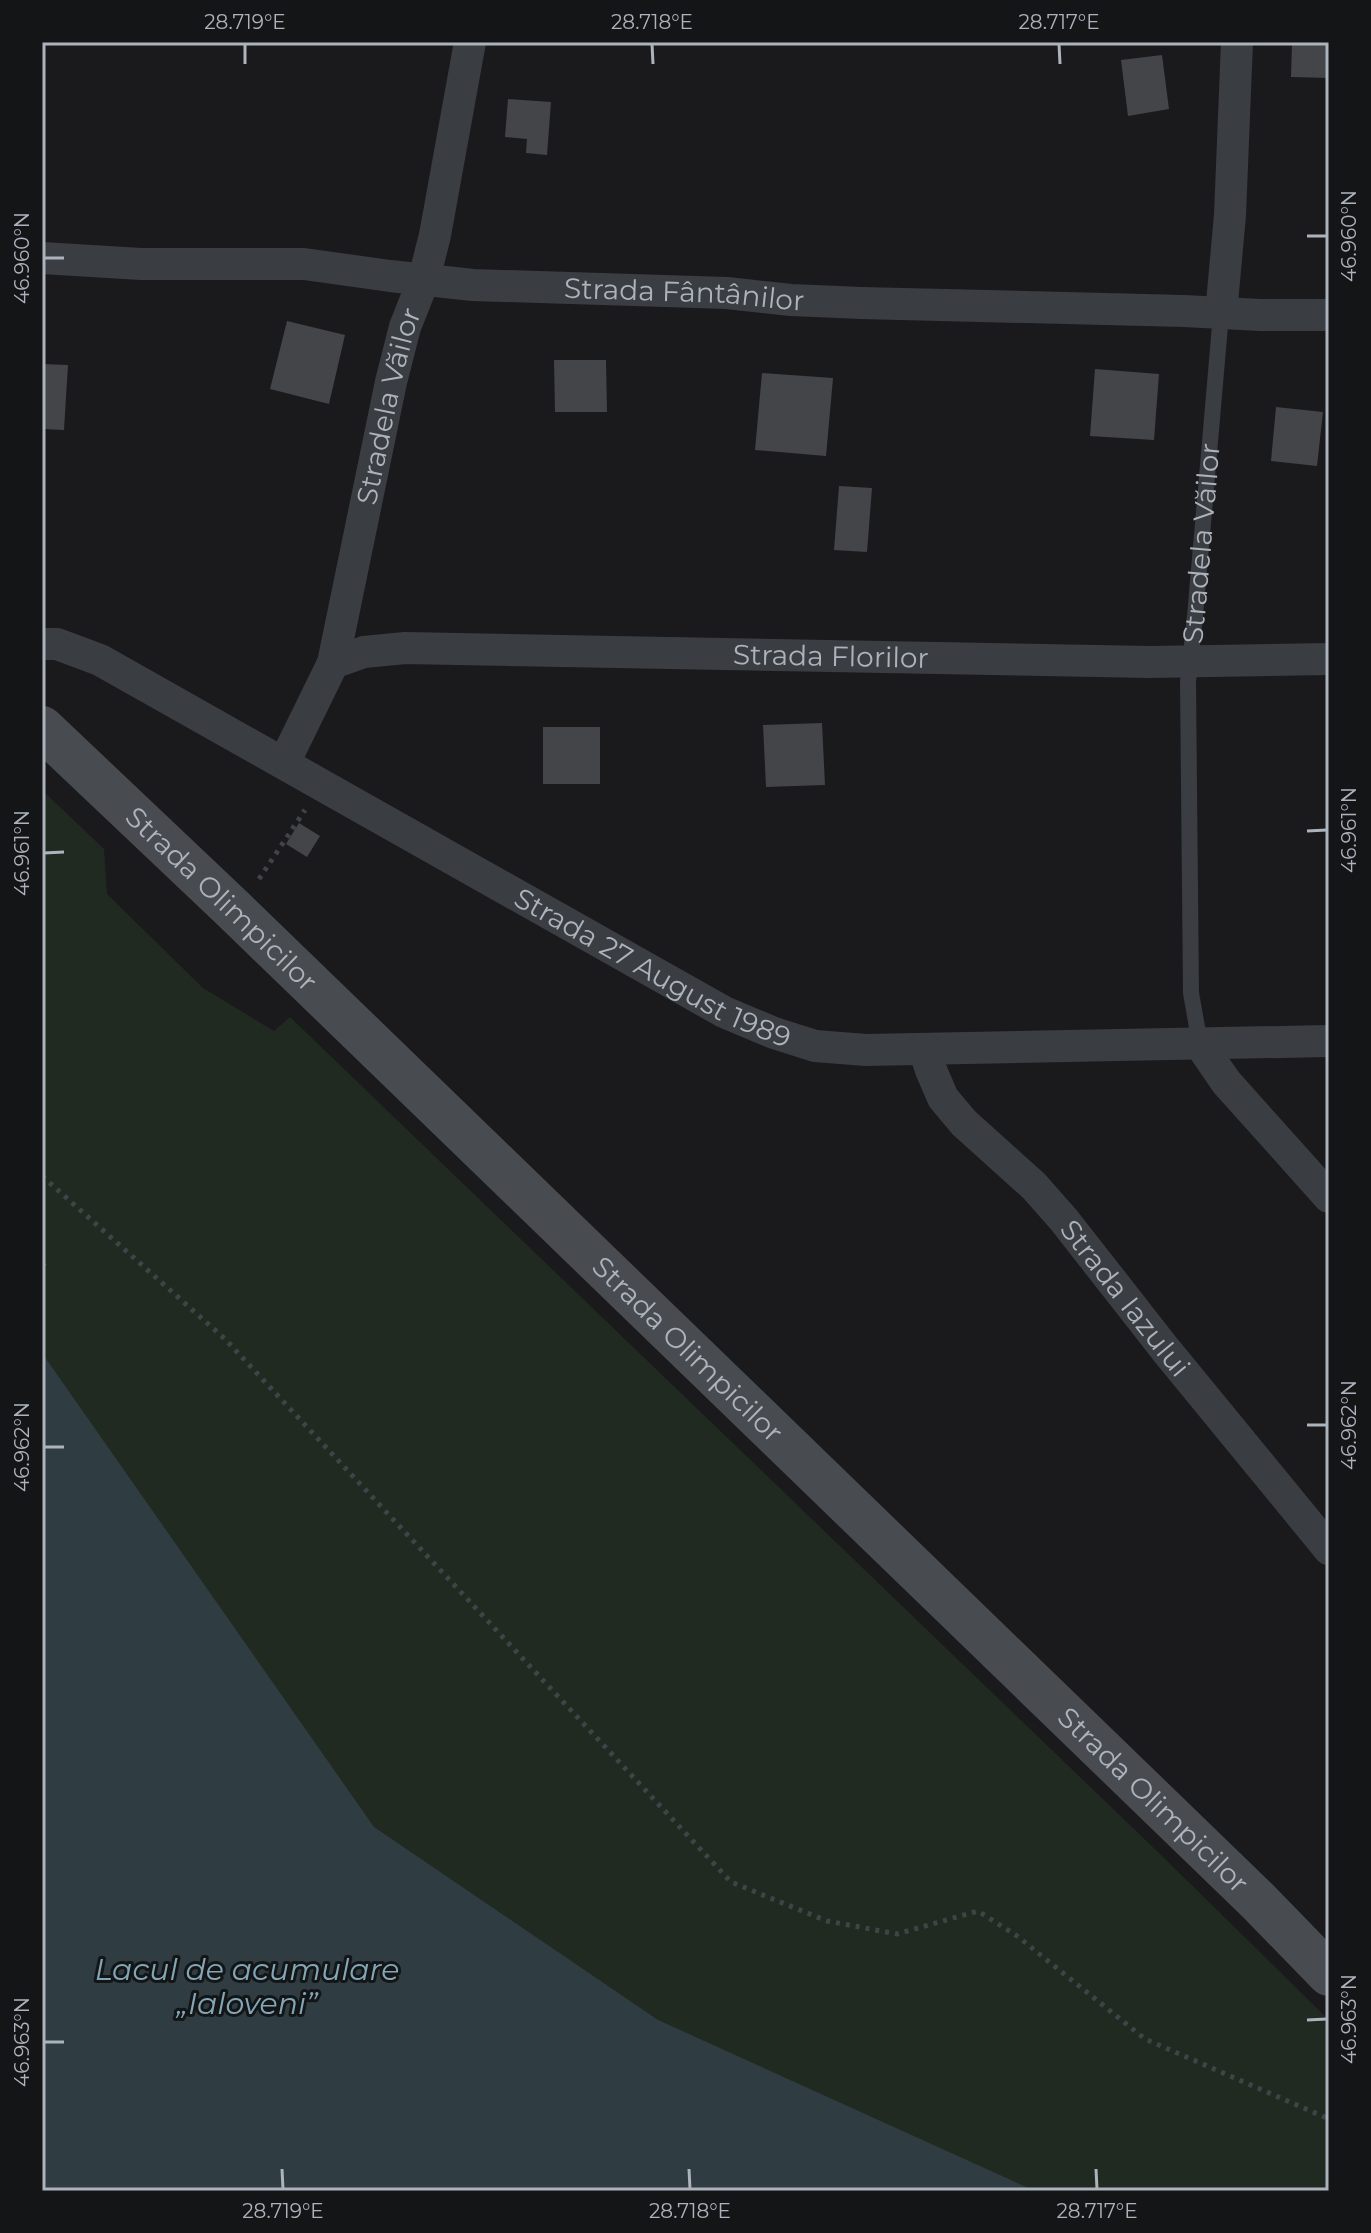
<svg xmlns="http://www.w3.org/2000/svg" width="1371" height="2233" font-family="Montserrat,sans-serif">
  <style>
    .green { fill: #212a21 }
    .water { fill: #2f3c41 }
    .building { fill: #444549 }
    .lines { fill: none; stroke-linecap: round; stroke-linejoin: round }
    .path { stroke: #404448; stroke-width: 5; stroke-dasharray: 4 6; stroke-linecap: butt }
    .lane { stroke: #3a3d41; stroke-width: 16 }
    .street { stroke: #3a3d41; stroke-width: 32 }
    .secondary { stroke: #484c51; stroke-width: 44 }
    .ticks { fill: none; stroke: #acb3bc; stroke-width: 3 }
    .labels { text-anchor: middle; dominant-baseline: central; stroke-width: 6; stroke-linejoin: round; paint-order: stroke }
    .street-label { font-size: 28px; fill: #acb3bc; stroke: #141517 }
    .water-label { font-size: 30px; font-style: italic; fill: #83a7b7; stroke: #141517 }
    .neatline { fill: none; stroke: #acb3bc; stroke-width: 3 }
    .ticks-label { font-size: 20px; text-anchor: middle; fill: #acb3bc }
  </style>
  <rect width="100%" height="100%" fill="#1a1a1c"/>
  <path class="green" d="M 42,790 L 104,849 L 107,894 L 203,988 L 274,1031 L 290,1017 L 1160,1854 L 1329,2020 L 1329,2191 L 973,2191 L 393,1882 L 42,1397 Z"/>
  <path class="water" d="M 42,1353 L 374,1827 L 658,2020 L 1035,2191 L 42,2191 Z"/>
  <path class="building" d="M 1292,42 L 1329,42 L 1329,78 L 1291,77 Z
    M 1162,55 L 1169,109 L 1128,116 L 1121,60 Z
    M 508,99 L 551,102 L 547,155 L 526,153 L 527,139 L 505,137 Z
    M 287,321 L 345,335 L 329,404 L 270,389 Z
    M 554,360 L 606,360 L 607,412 L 555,412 Z
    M 42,364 L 68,365 L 64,430 L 42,429 Z
    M 1095,369 L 1159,374 L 1154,440 L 1090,436 Z
    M 762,373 L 833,378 L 826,456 L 755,450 Z
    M 1276,407 L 1323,412 L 1317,466 L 1271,461 Z
    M 839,486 L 872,488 L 867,552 L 834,550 Z
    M 822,723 L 825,785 L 766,787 L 763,725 Z
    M 543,727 L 600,727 L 600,784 L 543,784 Z
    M 299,823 L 320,836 L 307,857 L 286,844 Z"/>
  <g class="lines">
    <path class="path" d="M 259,879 L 305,810
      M 42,1176 L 225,1339 L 731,1882 L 827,1921 L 897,1934 L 978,1911 L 1017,1936 L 1145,2039 L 1329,2119
      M 42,1264 L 50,1270"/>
    <path class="lane" id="s1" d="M 1200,1044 L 1191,993 L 1188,682 L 1195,616 L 1221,314"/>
    <g class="street">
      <path id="s2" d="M 42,258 L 141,264 L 304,264 L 390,276 L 473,285 L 727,293 L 791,300 L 862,303 L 1184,311 L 1261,315 L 1329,315"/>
      <path d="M 1221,314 L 1230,215 L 1237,42"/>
      <path id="s3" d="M 42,644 L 57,644 L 100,660 L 724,1012 L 774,1033 L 815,1046 L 866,1050 L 1329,1041"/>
      <path id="s4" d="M 333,663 L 364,652 L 405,648 L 1150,662 L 1329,659"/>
      <path id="s5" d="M 284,763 L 333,663 L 391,382 L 405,327 L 424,279 L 435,235 L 470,42"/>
      <path d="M 1200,1044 L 1226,1082 L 1329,1197"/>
      <path id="s6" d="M 924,1049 L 931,1070 L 943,1098 L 964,1123 L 1034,1186 L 1064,1220 L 1165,1349 L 1329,1549"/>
    </g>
    <path class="secondary" id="s7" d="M 42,728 L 233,909 L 1259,1902 L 1329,1974"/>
  </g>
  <path class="ticks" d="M 245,44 L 245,64M 652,44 L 653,64M 1059,44 L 1060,64M 1307,236 L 1327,236M 44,258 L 64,258M 1307,831 L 1327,830M 44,853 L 64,852M 1307,1425 L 1327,1425M 44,1447 L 64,1447M 1307,2020 L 1327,2019M 44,2042 L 64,2042M 282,2169 L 283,2189M 689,2169 L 690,2189M 1096,2169 L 1097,2189"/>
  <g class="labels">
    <g class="street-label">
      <text stroke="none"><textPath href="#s2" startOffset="644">Strada Fântânilor</textPath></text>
      <text stroke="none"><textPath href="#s5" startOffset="374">Stradela Văilor</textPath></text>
      <text stroke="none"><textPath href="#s1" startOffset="502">Stradela Văilor</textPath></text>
      <text stroke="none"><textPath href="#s4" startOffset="500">Strada Florilor</textPath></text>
      <text stroke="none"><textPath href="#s7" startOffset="248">Strada Olimpicilor</textPath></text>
      <text stroke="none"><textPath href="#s3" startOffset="694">Strada 27 August 1989</textPath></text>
      <text stroke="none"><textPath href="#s6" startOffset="324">Strada Iazului</textPath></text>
      <text stroke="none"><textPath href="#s7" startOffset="896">Strada Olimpicilor</textPath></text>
      <text stroke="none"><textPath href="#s7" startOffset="1544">Strada Olimpicilor</textPath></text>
    </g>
    <g class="water-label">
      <text x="247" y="1969">Lacul de acumulare<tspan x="247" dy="34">„Ialoveni”</tspan></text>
    </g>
  </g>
  <rect width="1371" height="2233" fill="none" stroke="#141517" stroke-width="88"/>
  <rect x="44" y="44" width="1283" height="2145" class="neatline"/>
  <g class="ticks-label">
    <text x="245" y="29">28.719°E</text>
    <text x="652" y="29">28.718°E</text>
    <text x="1059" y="29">28.717°E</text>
    <text transform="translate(1349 236) rotate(-90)" y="7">46.960°N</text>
    <text transform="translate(22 258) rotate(-90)" y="7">46.960°N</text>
    <text transform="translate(1349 830) rotate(-90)" y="7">46.961°N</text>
    <text transform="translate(22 853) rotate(-90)" y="7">46.961°N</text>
    <text transform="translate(1349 1425) rotate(-90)" y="7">46.962°N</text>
    <text transform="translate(22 1447) rotate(-90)" y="7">46.962°N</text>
    <text transform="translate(1349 2019) rotate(-90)" y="7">46.963°N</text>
    <text transform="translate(22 2042) rotate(-90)" y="7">46.963°N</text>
    <text x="283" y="2218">28.719°E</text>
    <text x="690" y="2218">28.718°E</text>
    <text x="1097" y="2218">28.717°E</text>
  </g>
</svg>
